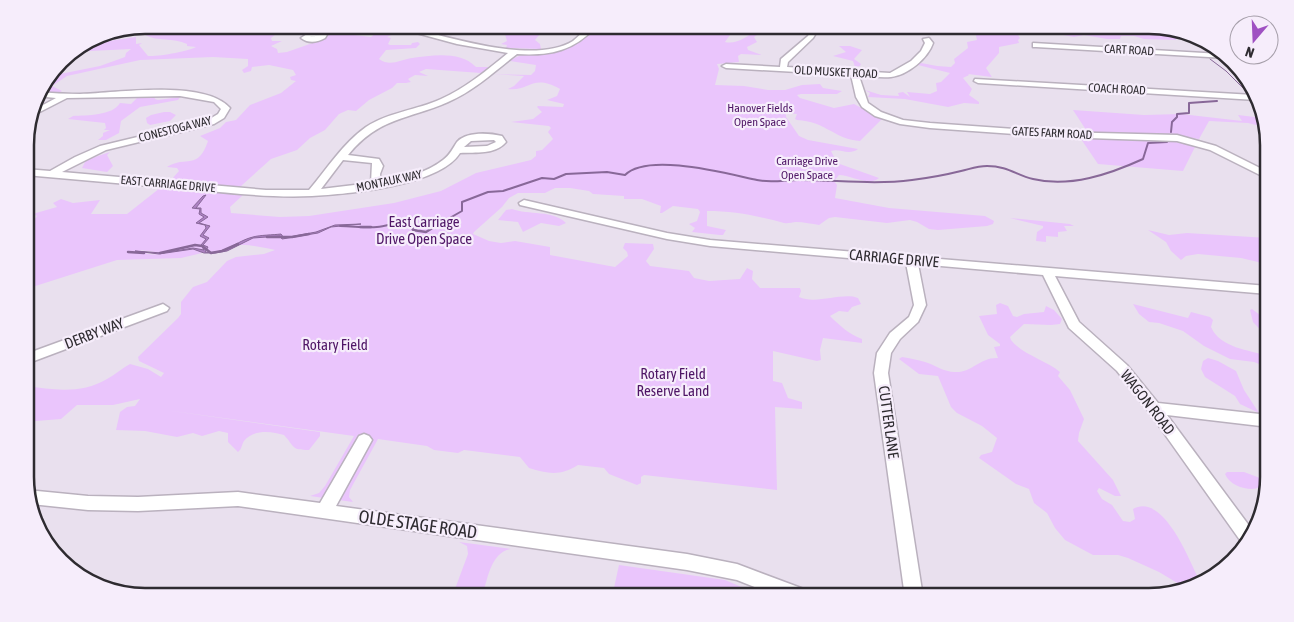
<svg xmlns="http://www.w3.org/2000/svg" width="1294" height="622" font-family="'Asap Condensed',sans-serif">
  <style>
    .green { fill: #eac5fc }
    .water { fill: #ae82c4; stroke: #886898 }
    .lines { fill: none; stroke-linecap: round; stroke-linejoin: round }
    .stream-far2 { stroke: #886898; stroke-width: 1 }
    .stream-far1 { stroke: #886898; stroke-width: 2 }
    .stream { stroke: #886898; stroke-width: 2.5 }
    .minor-casing { stroke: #bab1be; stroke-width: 3 }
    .minor { fill: #fff; fill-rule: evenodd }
    .labels { text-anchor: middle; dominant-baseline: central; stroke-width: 4.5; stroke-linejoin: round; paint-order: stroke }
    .far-street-label { font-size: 12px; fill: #2e2b30; stroke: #f6edfb }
    .far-park-label { font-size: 12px; fill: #4f1666; stroke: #f6edfb }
    .park-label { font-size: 15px; fill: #4f1666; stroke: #f6edfb }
    .street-label { font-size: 15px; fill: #2e2b30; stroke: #f6edfb }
    .near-street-label { font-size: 18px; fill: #2e2b30; stroke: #f6edfb }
    .rim { fill: none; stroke: #2e2b30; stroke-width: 2.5 }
  </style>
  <rect width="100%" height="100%" fill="#e9e0ee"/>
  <path class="green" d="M 192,25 L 293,25 L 295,29 L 280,31 L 271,38 L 272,41 L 282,41 L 271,46 L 277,49 L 278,53 L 287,52 L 324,39 L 330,32 L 336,30 L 348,28 L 346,34 L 371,37 L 376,33 L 385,31 L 379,29 L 386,27 L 400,31 L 387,37 L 391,38 L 388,44 L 390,45 L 411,45 L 412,43 L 418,42 L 420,44 L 416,48 L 386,50 L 379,59 C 390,67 400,60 412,58 C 433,55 461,51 476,67 L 489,67 L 481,73 L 426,69 L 419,72 L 428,76 L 415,75 L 408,79 L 411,82 L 406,83 L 397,83 L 392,88 L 369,100 L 356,111 L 348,110 L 339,114 L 325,130 L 310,138 L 297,150 L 271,159 L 240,187 L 170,181 L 179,171 L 177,168 L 167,167 C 186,155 198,171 208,141 L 200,136 L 220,128 L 226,122 L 236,120 L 250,105 L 281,93 L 296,81 L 291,80 L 290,77 L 296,75 L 293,70 L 269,65 L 252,67 L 251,71 L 244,73 L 242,70 L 248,66 L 248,59 L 213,57 L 140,60 L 67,76 L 52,86 L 62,91 L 58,93 L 40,92 L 44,90 L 39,89 L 50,76 L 100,66 L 125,57 L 126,53 L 131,49 L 70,52 C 83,44 96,39 112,37 L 114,39 L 109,41 L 136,37 L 136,44 L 142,43 L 139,45 L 148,56 C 158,57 189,51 196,47 L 187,46 L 187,44 C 173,37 158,42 145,35 L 194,35 L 213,31 L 188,31 L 174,34 L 149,33 L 148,29 C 163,26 177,29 192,25 Z
    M 475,25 L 549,25 L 559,28 L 544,29 L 535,40 L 540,44 L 541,49 L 506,48 L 507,45 L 501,44 L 507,41 L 504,31 L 499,30 L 493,33 L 493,28 L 491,27 L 475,31 L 466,28 Z
    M 600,25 L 728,25 L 730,35 L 725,42 C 736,45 749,36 757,29 L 742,25 L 774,25 L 771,28 L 777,31 L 761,32 L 754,37 L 757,42 L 747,47 L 748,50 L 762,55 L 741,54 L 738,56 L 739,62 L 717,64 L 719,69 L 715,85 L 744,86 L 768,90 L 785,90 L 802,85 L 820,84 L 823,88 L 842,91 L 837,94 L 801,94 L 797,95 L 800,98 L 834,108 L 854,104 L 882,119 L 860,141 C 836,140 825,121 797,120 L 795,119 L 797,114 L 786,113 L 786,117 L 799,136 L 808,140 L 858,149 C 849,156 839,148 831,151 L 837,163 L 879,178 C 869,187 851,175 839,175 L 834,181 L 837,185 L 835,198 L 889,208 L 985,216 L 994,221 L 993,224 L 987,226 L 938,230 L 929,229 L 917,222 L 910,220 L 887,223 L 835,217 L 829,218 L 819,225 C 812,224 804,222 796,222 C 792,222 788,224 784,223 C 759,216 734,211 707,211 L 707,226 L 726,230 L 723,235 L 720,235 L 692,232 L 695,228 L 689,224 L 697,221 L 700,212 L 698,209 L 673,206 L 662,213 L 660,213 L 661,206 L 642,199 L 624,199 L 624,196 L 593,194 L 589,191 L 570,188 L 555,188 L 545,193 L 518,193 L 509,198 L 502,207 L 474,232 L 473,234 L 489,241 L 501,243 L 515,241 L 550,247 L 550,255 L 615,267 L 628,256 L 627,252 L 623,248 L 625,243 L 653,244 L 654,249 L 646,261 L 650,266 L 689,271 L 694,278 L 709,281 L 740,279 L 747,268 L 753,271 L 752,279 L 760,288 L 800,288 L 801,291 L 799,297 C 816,305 842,292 858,298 L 861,304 L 852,307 L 848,312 L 839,311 L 830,316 C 840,326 849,334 862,339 L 862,343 L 823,338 L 820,350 L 821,360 L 817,361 L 773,351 L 773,381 L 782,383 L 788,398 L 802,402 L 802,409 L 775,407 L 777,490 L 644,475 L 641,477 L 641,483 L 637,485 L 609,474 L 604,468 L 578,465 C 561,476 548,474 529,468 L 520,457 L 464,450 L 458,453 L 434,450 L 427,446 L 378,439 L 350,490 L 349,497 L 353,502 L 310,496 L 319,493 L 325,486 L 354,436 L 165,410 L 320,432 L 320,436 L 309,450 C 291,450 295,447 284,435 C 272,431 253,429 244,441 C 241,446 242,449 238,452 L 228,442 L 228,433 L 219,431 L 202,436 L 193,433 L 177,437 L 145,431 L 116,430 L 120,412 L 127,407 L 135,406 L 140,399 L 113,405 L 77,405 L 61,419 L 36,421 L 26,424 L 26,386 C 54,390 82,394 107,379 C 115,375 122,368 130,364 L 148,369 L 161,377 L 164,373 L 139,361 L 138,357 L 178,318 L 181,314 L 181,302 L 193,287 L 207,282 L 227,261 L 236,257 L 264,254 L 275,250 C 266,248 243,243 235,246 C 225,249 216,254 204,252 L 208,248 L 203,246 L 205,241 L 202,247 L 205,249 L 204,250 L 193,248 L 162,253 L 140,250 C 156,264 190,240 202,253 L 181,258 L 117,260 L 26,289 L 26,259 L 33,256 L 33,254 L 26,255 L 25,222 L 34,220 L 37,216 L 34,214 L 36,213 L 57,207 L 53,203 L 61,199 L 73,203 L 100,200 L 91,214 L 127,214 L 160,188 L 243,195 L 230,207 L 231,213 L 280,217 L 309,216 L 394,203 L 441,191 L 476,173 L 531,160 L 536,156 L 536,151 L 542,150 L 553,139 L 548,132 L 551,128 L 549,126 L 511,122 L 533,119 L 542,112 L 537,107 L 538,106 L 563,107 L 564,104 L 547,100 L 557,96 L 560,89 C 532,73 529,92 508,89 L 514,86 L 524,76 L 493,74 L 531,75 L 535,71 L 536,65 L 510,61 C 523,51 537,54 552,52 C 573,49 586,38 600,25 Z
    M 926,25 L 1094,25 L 1108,30 L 1128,33 L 1143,33 L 1165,36 L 1173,34 L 1165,28 L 1195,34 L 1201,39 L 1195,41 L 1176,37 L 1176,40 L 1144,39 L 1134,36 L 1121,36 L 1120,39 L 1107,39 L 1084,35 L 1074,37 L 1058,34 L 1050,35 L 1032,29 L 1016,32 L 1020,38 L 1018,40 L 1019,43 L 999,47 L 999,53 L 986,68 L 992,77 L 968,74 L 969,75 L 963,78 L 972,89 L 969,95 L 979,102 L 979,104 L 964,103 L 948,107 L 905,99 L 868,97 L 870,93 L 865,90 L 881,95 L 899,96 L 898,93 L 903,92 L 910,97 L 907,92 L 930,94 L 937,91 L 936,83 L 941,82 L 950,73 L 918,65 L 921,63 L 937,66 L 951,67 L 955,63 L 954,59 L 968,48 L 967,42 L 977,40 L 975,31 L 969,27 L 952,27 C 947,31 935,35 929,33 L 934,29 Z
    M 839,46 L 850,46 L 862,50 L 854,59 L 861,64 L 860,66 L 855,67 L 853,61 L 833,56 L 846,52 Z
    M 147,96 L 154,96 L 155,99 L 158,100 L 180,97 L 178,100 L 140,107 L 121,121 L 119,133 L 106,140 L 98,140 L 103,136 L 103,133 L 110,130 L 104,130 L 106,128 L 105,123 L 68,119 L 73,116 C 87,115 112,116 120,103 L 131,104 L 137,98 Z
    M 1073,110 L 1144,115 L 1181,114 L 1242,121 L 1238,115 L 1263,118 L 1268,128 L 1248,123 L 1209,121 L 1199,139 L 1158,133 L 1088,133 Z
    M 164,112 L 170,112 L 176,115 L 170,121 L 150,125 L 147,123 L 146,118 L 151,115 Z
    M 1081,139 L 1155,139 L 1196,145 L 1183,171 L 1098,164 Z
    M 110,152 L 107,155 L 113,166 L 107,172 L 82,168 L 86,160 Z
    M 512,209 C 528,215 554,210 566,223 L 559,226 L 541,223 L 523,232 L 518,222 L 498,220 L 506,210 Z
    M 1010,218 L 1070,224 L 1074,226 L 1064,226 L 1067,231 L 1058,232 L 1058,237 L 1046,236 L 1046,242 L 1036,241 L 1037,232 L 1043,228 L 1043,226 Z
    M 1148,230 L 1169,235 L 1187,233 L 1268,238 L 1268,268 L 1258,262 L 1241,258 L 1198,254 L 1186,256 L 1181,260 L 1171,251 L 1166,242 Z
    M 1000,303 L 1008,306 L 1013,316 L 1017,317 L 1024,314 L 1044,312 L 1046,306 L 1054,310 L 1062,319 L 1060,324 L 1051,325 L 1024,324 L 1010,337 L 1011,340 C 1023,355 1046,360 1060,372 L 1058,376 L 1070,390 L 1084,419 L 1079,433 L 1078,441 L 1113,480 L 1121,496 L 1115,496 L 1099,488 L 1097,491 L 1102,499 L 1112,505 L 1123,521 L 1130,522 L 1135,519 L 1133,509 C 1164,492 1190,562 1200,582 L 1184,587 L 1159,572 L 1128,558 L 1118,555 L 1093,555 L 1065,540 L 1055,528 L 1047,513 L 1034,503 L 1029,489 L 1016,484 L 979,458 L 981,455 L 992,452 L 997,438 L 982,426 L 957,413 L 951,407 L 938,376 L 919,374 L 899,359 L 902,357 C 910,358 918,360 925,362 C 935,365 944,372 955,372 C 972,373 980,357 998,358 L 994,347 L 1000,346 L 1000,344 L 988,335 L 979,316 L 997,314 L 996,305 Z
    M 1133,304 L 1188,318 L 1191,312 L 1210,317 L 1213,320 L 1211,327 C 1220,348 1249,350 1269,356 L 1269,368 L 1254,362 L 1230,359 L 1204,346 L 1183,331 L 1159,323 L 1149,322 L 1139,314 Z
    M 1252,309 L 1269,322 L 1269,339 L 1253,322 L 1250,310 Z
    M 1208,358 L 1218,361 L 1236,371 L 1244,390 L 1259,413 L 1240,404 L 1235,396 L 1205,377 L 1201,369 L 1203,361 Z
    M 1227,472 L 1244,472 L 1268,481 L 1268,485 C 1262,485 1257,489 1252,489 C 1242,489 1229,484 1225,474 Z
    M 459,542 L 511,549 C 491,551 487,581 482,597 L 452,597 L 468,554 L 467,546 Z
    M 619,565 L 725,580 L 765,597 L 612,597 Z
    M 209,588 L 268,597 L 145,597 L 137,595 Z"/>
  <path class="water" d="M 206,195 L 196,208 L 201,208 L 201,213 L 208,217 L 199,223 L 210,226 L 203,235 L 209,238 L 203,245 L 208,247 L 205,252 C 225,255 236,241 253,237 C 260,235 273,235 281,234 L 284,238 L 316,232 L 335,225 L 361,224 L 331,227 L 318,233 L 282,239 L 280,236 L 253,238 L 227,251 L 215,253 L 204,253 L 193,249 L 159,254 L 135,251 L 162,253 L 193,248 L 204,250 L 201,245 L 206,239 L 200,236 L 206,228 L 205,225 L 196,223 L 204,217 L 199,214 L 200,209 L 192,208 L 203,196 Z"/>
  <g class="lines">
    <path class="stream-far2" d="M 1210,59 L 1226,71 L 1247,92"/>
    <path class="stream-far1" d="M 1171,132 L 1172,122 L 1177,117 L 1177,114 L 1189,113 L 1189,103 L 1217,101
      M 340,226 C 353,226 364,228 377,227 C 388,226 398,221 409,222 L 412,228
      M 432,228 L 462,211 L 462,202 L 488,192 L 503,191 L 542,178 L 554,179 L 566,174 L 607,172 L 625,175 C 648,152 728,174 757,180 C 770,183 785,180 799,180 C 837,180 874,185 912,180 C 928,178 945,175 961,171 C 970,169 977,166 987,166 C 1008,166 1016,175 1033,179 C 1070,188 1110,174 1143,159 L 1148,143 L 1167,142"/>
    <path class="stream" d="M 360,227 L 371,227
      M 412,227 L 413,230 L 426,232 L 434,227
      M 267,237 L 292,237 L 309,234
      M 128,252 L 144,253
      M 160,253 L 195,245 L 202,246 L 211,253 L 222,251 L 238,244"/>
    <defs>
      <path id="minor" d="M 344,25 L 355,25 L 328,33 L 325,38 C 318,42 309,44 301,38 L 307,34 ZM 320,35 L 310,37 L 311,37 Z
        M 387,25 L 399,25 C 443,35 532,66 573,41 C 579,36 585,30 590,25 L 597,25 C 575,51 550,56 517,54 C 495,71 474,91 448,102 C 407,120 379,117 348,155 L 379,159 L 383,166 L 380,174 L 381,182 C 401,179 427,173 443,160 C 450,155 453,148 457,142 C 466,131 490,133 502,136 L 506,142 C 495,155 476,152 460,153 C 439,186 349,194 312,196 C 273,198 234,193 195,190 C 138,185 82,180 25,175 L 25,169 L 50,171 L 75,157 L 100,146 L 208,120 L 218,114 L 221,109 L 214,102 L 180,96 L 67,98 L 30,117 L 32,111 L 56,98 L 36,96 L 38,92 C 52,93 66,94 80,94 C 117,93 204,79 230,108 L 224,118 L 214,124 L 106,150 L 62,172 L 266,190 L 309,190 C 327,169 343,143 366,127 C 389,112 417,110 441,99 C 466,88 487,70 508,53 L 457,44 ZM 494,140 L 496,142 L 487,146 L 464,147 L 471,141 ZM 343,160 L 372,163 L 371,183 L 321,189 Z
        M 815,25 L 821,25 L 813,38 L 788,62 L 787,67 L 890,73 L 911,61 L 921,51 L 925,43 L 923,39 L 929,38 L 933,43 C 928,58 908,75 891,77 C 881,78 869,76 859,76 L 868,103 L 881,112 L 903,120 L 930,123 L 1059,132 L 1177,135 L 1216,146 L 1268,172 L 1268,179 L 1210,150 L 1177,141 L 1059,137 L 930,128 L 900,124 L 875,116 L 862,107 L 856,97 L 851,75 L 726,68 L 722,66 L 726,64 L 780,67 L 781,59 L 808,36 Z
        M 1033,43 L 1221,54 L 1226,58 L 1036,47 L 1033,47 Z
        M 975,79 L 1254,95 L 1256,100 L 978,83 L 974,81 Z
        M 524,200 L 667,233 L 710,240 L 1268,286 L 1268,294 L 1055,276 L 1079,322 L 1127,365 L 1158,403 L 1269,415 L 1269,427 L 1167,415 L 1253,531 L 1242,543 L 1149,412 L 1117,371 L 1069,328 L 1043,275 L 918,264 L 926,305 L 918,322 L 900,339 L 891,353 L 888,373 L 923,597 L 905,597 L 874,373 L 877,353 L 890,333 L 909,317 L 914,305 L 906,263 L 710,246 L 667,239 L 520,205 L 519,203 Z
        M 163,304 L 169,308 L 167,311 L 26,364 L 26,354 Z
        M 364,434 L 369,436 L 372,440 L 336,506 L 687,554 L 737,564 L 809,591 L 812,597 L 780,597 L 737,580 L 687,570 L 238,506 L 138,511 L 88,510 L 31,504 L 26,493 L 27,490 L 88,496 L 138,497 L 238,492 L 320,503 L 359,436 Z"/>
    </defs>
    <use href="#minor" class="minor-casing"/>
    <use href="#minor" class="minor"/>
  </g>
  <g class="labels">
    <g class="far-street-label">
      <text transform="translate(1129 50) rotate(3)">CART ROAD</text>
      <text transform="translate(836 72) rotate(3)">OLD MUSKET ROAD</text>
      <text transform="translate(1117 89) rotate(3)">COACH ROAD</text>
      <text transform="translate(175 129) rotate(-14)">CONESTOGA WAY</text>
      <text transform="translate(1052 133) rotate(3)">GATES FARM ROAD</text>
      <text transform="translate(389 181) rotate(-12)">MONTAUK WAY</text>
      <text transform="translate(168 184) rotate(5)">EAST CARRIAGE DRIVE</text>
    </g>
    <g class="far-park-label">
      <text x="760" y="108">Hanover Fields<tspan x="760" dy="14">Open Space</tspan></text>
      <text x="807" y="161">Carriage Drive<tspan x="807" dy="14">Open Space</tspan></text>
    </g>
    <g class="park-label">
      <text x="424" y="221">East Carriage<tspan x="424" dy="17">Drive Open Space</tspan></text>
      <text x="335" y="344">Rotary Field</text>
      <text x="673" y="373">Rotary Field<tspan x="673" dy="17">Reserve Land</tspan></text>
    </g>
    <g class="street-label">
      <text transform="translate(894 258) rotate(5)">CARRIAGE DRIVE</text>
      <text transform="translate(94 333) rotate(-21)">DERBY WAY</text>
      <text transform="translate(1148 402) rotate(52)">WAGON ROAD</text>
      <text transform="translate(889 422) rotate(82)">CUTTER LANE</text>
    </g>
    <g class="near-street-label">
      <text transform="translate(418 524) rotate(8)">OLDE STAGE ROAD</text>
    </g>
  </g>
  <path d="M0 0H1294V622H0ZM145 34H1149A111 111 0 0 1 1260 145V477A111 111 0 0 1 1149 588H145A111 111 0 0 1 34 477V145A111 111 0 0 1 145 34Z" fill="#f6edfb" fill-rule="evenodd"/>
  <path class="rim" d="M145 34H1149A111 111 0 0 1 1260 145V477A111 111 0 0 1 1149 588H145A111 111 0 0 1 34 477V145A111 111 0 0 1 145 34Z"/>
  <g transform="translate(1254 40) rotate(199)"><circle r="24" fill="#f6edfb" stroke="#a69faa"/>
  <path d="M0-4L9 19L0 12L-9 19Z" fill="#9f51c2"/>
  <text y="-8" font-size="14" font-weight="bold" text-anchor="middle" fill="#2e2b30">N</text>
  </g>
</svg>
